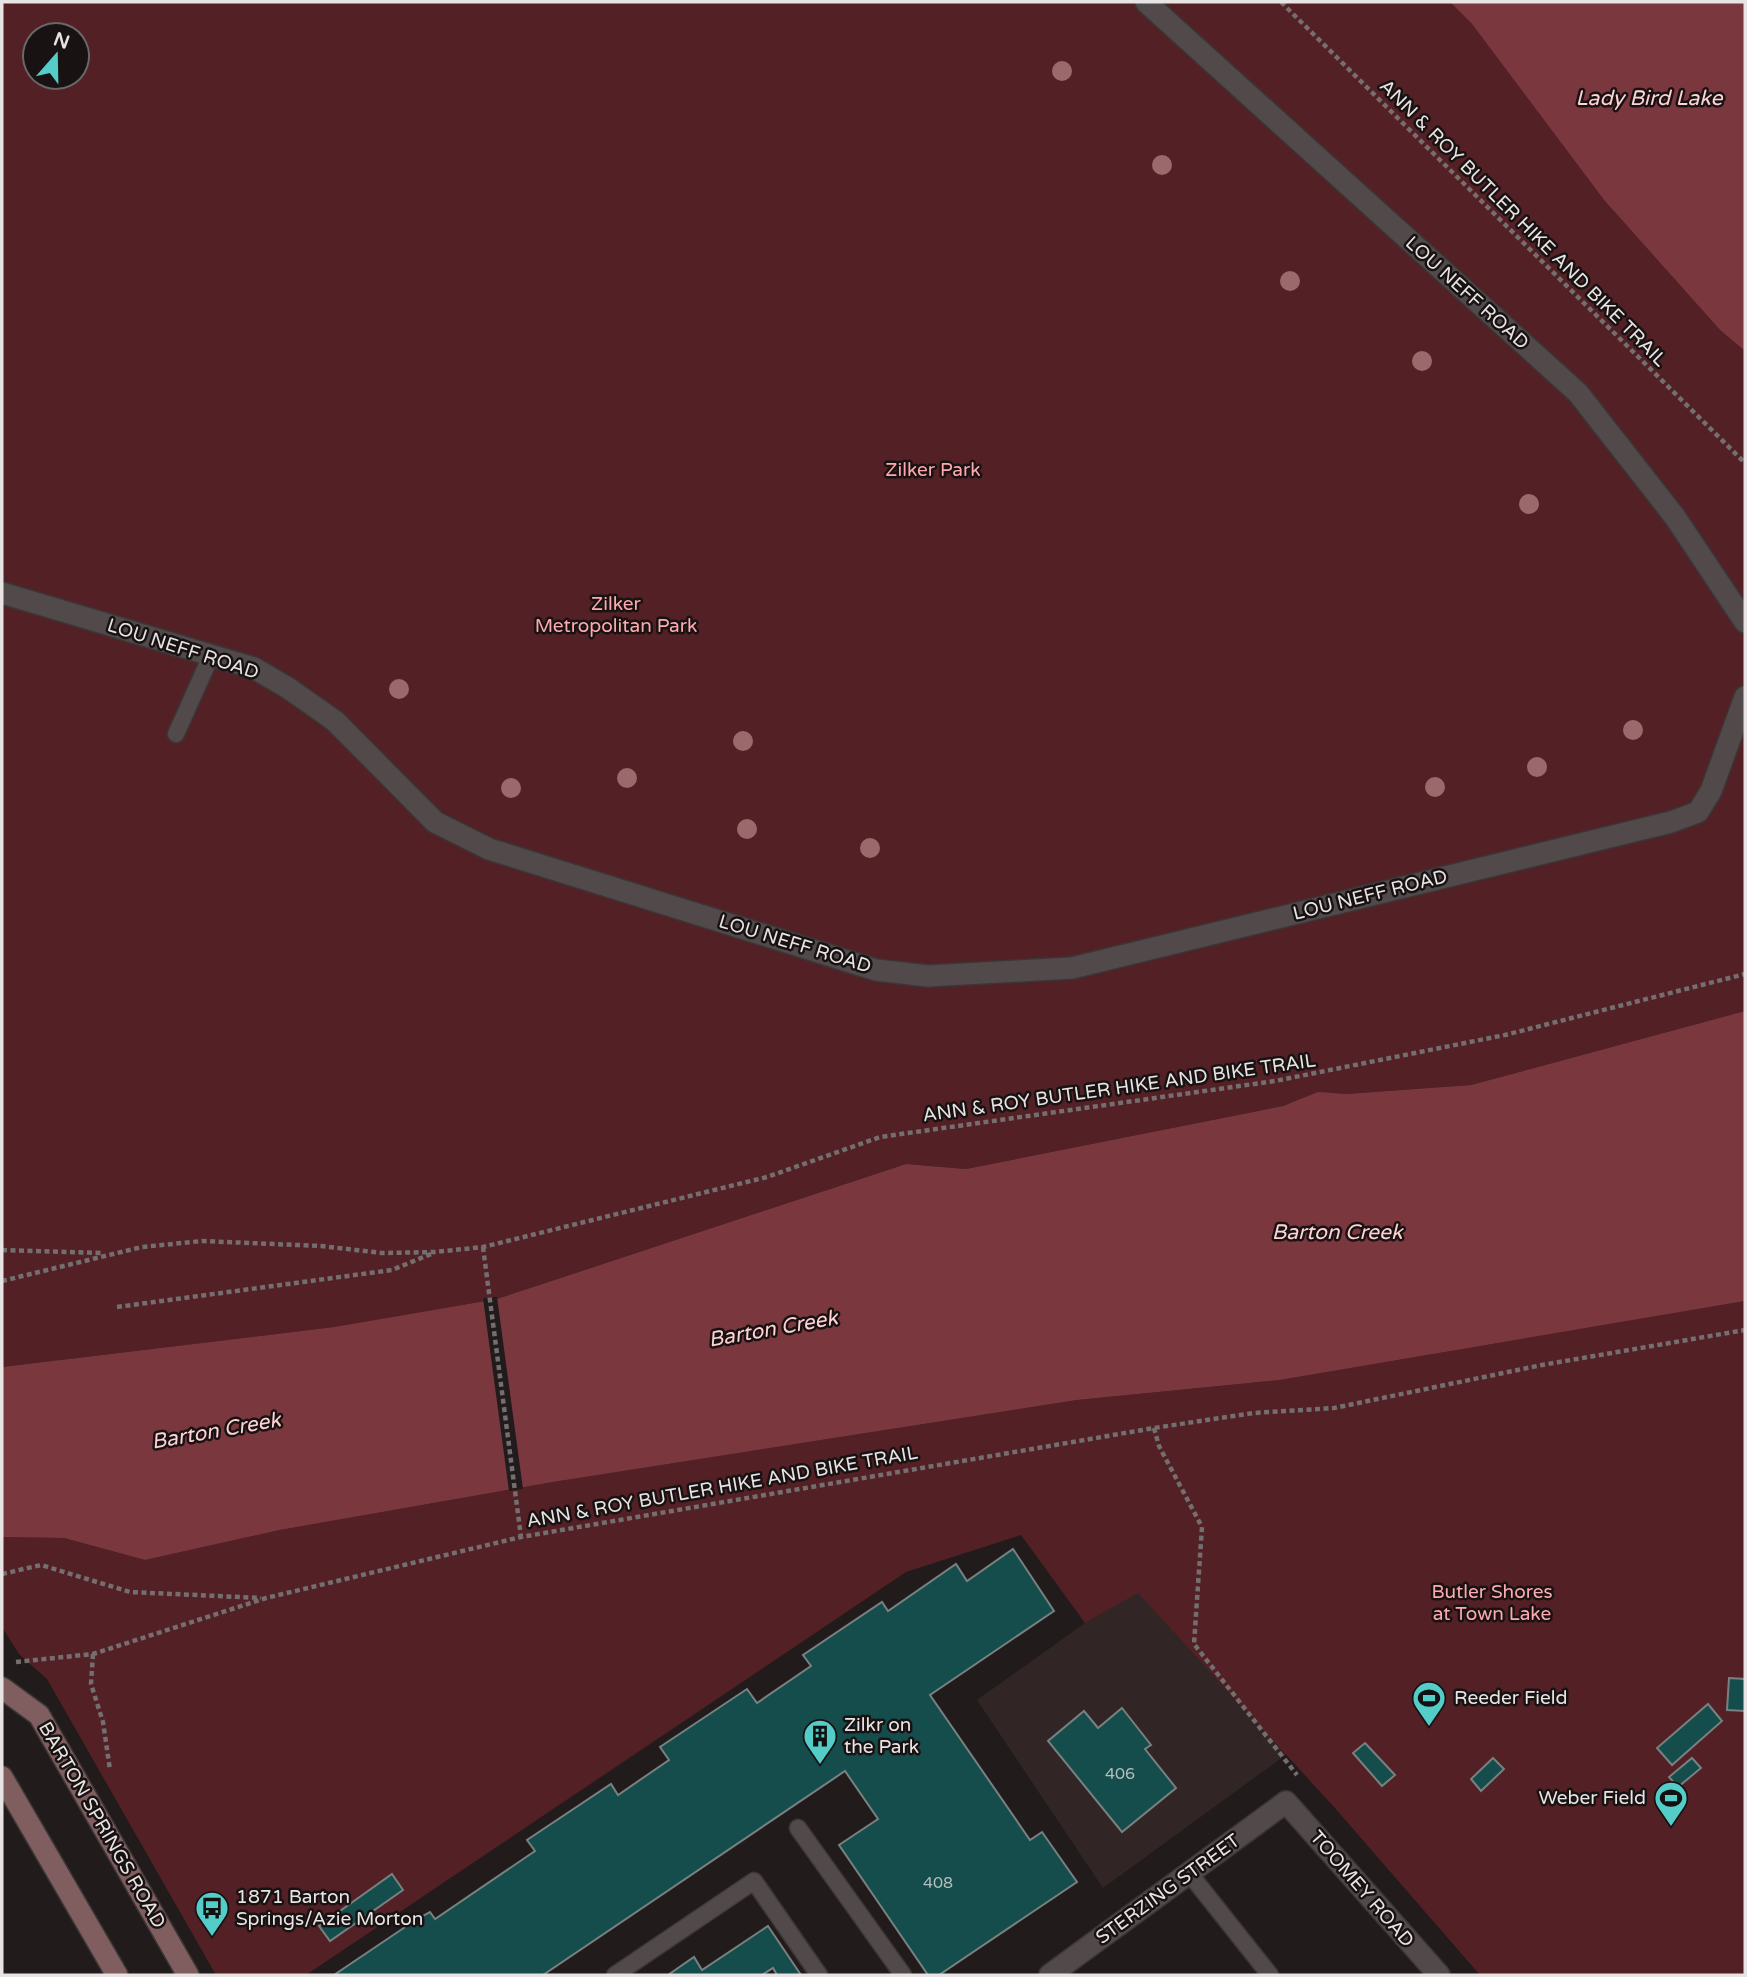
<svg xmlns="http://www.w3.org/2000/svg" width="1747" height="1977" font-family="'Varela Round',sans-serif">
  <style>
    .built { fill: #322525 }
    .green { fill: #532025; fill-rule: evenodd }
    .water { fill: #7b373e }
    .pier { fill: #221b1c }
    .building { fill: #144d4b; stroke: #788080; stroke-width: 2 }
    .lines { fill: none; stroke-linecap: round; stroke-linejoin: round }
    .lane-casing { stroke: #3c3737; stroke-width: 19 }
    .street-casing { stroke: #3c3737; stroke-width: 24 }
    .secondary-casing { stroke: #3c3737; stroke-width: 24 }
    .path { stroke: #746e6f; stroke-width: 4.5; stroke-dasharray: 5 3.5; stroke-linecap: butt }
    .lane { stroke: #524a4a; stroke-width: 16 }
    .street { stroke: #524a4a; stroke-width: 21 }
    .secondary { stroke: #805d5f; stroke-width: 21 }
    .tree { fill: #9b696c }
    .labels { text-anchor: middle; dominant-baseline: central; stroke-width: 5; stroke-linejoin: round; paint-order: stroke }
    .number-label { font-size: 16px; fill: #b3bebe }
    .street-label { font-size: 19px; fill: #e8e4e4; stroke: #181213 }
    .park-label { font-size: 19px; fill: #fea9ae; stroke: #181213 }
    .poi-label { font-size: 19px; fill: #e8e4e4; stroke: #181213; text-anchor: start }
    .water-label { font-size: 21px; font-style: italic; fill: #ffd2d4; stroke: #181213 }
  </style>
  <rect width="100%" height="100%" fill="#221b1c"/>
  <path class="built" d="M 1138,1592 L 1287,1754 L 1103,1888 L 977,1700 L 1085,1623 Z"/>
  <path class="green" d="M 2,2 L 1450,2 L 1472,24 L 1604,200 L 1720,330 L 1745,351 L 1745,1011 L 1471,1085 L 1346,1094 L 1318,1093 L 1283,1106 L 966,1169 L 906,1164 L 497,1299 L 334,1327 L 2,1367 ZM 35,35 L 77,35 L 77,77 L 35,77 Z
    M 1745,1301 L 1745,1975 L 1480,1975 L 1334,1807 L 1138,1593 L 1085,1623 L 1021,1535 L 906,1572 L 306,1975 L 216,1975 L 47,1679 L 19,1654 L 2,1627 L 2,1537 L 64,1538 L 145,1560 L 280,1530 L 553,1482 L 1077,1400 L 1280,1380 Z"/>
  <path class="water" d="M 1450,2 L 1745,2 L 1745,351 L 1720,330 L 1604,200 L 1472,24 Z
    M 1745,1011 L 1745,1301 L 1280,1380 L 1077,1400 L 553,1482 L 280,1530 L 145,1560 L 64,1538 L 2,1537 L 2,1367 L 334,1327 L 497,1299 L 906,1164 L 966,1169 L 1283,1106 L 1318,1092 L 1346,1094 L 1471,1085 Z"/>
  <path class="pier" d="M 497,1297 L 523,1489 L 509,1491 L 483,1298 Z"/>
  <path class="building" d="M 1013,1549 L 1054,1611 L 930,1695 L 1030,1840 L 1042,1832 L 1077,1882 L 939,1975 L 928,1975 L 839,1845 L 878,1819 L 845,1771 L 543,1975 L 334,1975 L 417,1919 L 430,1912 L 435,1919 L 535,1851 L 527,1840 L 611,1784 L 618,1795 L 669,1760 L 660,1747 L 747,1689 L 757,1703 L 811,1666 L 803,1655 L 882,1602 L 888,1611 L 956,1564 L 967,1581 Z
    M 1729,1678 L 1745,1679 L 1745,1711 L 1727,1710 Z
    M 1708,1704 L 1722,1721 L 1672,1765 L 1657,1748 Z
    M 1122,1708 L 1151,1745 L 1145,1749 L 1176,1788 L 1122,1832 L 1048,1741 L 1084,1711 L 1098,1728 Z
    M 1365,1743 L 1395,1775 L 1382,1786 L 1353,1753 Z
    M 1493,1758 L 1504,1769 L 1481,1791 L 1471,1779 Z
    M 1692,1758 L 1701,1768 L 1678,1787 L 1669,1777 Z
    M 392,1874 L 403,1890 L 330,1941 L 319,1926 Z
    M 768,1926 L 801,1975 L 777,1975 L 773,1968 L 762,1975 L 668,1975 L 694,1957 L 702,1970 Z"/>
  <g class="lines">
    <defs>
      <path id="lane" d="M 176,734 L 211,656
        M 798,1828 L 903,1975
        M 1189,1873 L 1270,1975
        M 615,1975 L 754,1881 L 819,1975"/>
      <path id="street" d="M 1146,2 L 1578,393 L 1675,517 L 1745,622
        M 2,593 L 254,668 L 288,688 L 335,721 L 435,822 L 489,849 L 876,970 L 928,976 L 1072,968 L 1671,822 L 1698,812 L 1711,791 L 1745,697
        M 1050,1975 L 1286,1802 L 1439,1975"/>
      <path id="secondary" d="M 2,1688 L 39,1715 L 188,1975
        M 2,1777 L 117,1975"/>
    </defs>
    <use href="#lane" class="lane-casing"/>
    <use href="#street" class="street-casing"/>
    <use href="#secondary" class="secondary-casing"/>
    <path class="path" d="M 1281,2 L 1745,463
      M 483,1247 L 521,1537
      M 2,1250 L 104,1253
      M 2,1281 L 142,1247 L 202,1241 L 321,1246 L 382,1253 L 435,1252 L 483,1247 L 767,1177 L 880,1137 L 1275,1081 L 1505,1035 L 1745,974
      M 117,1307 L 392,1270 L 431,1254
      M 1154,1428 L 1159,1446 L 1202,1527 L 1194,1644 L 1297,1775
      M 2,1574 L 41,1565 L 130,1592 L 261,1598
      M 93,1654 L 91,1684 L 103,1722 L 110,1770
      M 16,1662 L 93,1654 L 266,1598 L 521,1537 L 1154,1428 L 1254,1413 L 1334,1408 L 1542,1365 L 1745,1330"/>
    <use href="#lane" class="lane"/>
    <use href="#street" class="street"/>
    <use href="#secondary" class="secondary"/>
  </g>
  <g class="tree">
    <circle cx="1062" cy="71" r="10"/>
    <circle cx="1162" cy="165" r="10"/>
    <circle cx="1290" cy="281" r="10"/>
    <circle cx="1422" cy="361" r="10"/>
    <circle cx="1529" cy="504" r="10"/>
    <circle cx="399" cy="689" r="10"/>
    <circle cx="1633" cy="730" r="10"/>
    <circle cx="743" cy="741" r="10"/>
    <circle cx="1537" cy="767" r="10"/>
    <circle cx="627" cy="778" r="10"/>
    <circle cx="1435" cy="787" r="10"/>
    <circle cx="511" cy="788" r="10"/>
    <circle cx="747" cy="829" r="10"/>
    <circle cx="870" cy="848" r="10"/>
  </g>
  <defs>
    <symbol id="stadium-pin" viewBox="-11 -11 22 30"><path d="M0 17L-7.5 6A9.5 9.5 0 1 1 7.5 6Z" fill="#54cdc8" stroke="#181213"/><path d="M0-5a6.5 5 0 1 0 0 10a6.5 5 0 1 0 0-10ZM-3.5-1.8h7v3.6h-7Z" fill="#111"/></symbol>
    <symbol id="building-pin" viewBox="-11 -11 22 30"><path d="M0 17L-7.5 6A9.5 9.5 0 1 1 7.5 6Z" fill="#54cdc8" stroke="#181213"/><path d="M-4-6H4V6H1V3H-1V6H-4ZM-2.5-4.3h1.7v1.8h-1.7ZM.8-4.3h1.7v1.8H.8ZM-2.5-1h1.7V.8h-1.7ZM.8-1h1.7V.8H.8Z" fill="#111"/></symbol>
    <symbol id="bus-pin" viewBox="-11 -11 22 30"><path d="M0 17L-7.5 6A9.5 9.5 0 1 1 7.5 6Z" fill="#54cdc8" stroke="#181213"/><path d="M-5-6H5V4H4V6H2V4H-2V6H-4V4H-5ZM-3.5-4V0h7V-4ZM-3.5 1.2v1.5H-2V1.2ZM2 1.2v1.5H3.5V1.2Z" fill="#111"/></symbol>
  </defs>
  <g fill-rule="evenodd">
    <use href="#stadium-pin" x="1410" y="1679" width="38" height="52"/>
    <use href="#building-pin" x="801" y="1717" width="38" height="52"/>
    <use href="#stadium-pin" x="1652" y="1779" width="38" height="52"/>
    <use href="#bus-pin" x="193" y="1889" width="38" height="52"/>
  </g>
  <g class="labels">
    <g class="number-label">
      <text x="1120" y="1774">406</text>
      <text x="938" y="1883">408</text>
    </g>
    <g class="street-label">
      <text transform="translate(1523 223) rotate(45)">ANN &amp; ROY BUTLER HIKE AND BIKE TRAIL</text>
      <text transform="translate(1467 293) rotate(42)">LOU NEFF ROAD</text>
      <text transform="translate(183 649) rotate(18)">LOU NEFF ROAD</text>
      <text transform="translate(1370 895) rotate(-14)">LOU NEFF ROAD</text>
      <text transform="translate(795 944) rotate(17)">LOU NEFF ROAD</text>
      <text transform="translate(1119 1088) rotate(-8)">ANN &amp; ROY BUTLER HIKE AND BIKE TRAIL</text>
      <text transform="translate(722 1487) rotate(-10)">ANN &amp; ROY BUTLER HIKE AND BIKE TRAIL</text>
      <text transform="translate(102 1825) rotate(60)">BARTON SPRINGS ROAD</text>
      <text transform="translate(1168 1889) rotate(-36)">STERZING STREET</text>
      <text transform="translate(1362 1889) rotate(49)">TOOMEY ROAD</text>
    </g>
    <g class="park-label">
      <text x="933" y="470">Zilker Park</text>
      <text x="616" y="604">Zilker<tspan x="616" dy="22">Metropolitan Park</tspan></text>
      <text x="1492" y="1592">Butler Shores<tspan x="1492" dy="22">at Town Lake</tspan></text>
    </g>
    <g class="poi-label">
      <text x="1454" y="1698">Reeder Field</text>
      <text x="844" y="1725">Zilkr on<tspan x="844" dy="22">the Park</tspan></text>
      <text x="1646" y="1798" text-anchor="end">Weber Field</text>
      <text x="236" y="1897">1871 Barton<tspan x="236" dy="22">Springs/Azie Morton</tspan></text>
    </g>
    <g class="water-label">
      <text x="1649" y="98">Lady Bird Lake</text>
      <text x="1337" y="1232">Barton Creek</text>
      <text transform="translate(773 1329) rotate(-10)">Barton Creek</text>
      <text transform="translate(216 1431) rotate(-10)">Barton Creek</text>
    </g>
  </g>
  <rect width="1747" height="1977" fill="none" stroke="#e8e4e4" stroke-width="7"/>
  <g transform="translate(56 56) rotate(20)"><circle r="33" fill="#181213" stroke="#6b6667" stroke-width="2"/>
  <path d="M0-5L12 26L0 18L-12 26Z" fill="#54cdc8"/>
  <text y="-10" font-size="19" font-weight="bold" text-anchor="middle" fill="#e8e4e4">N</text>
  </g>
</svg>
